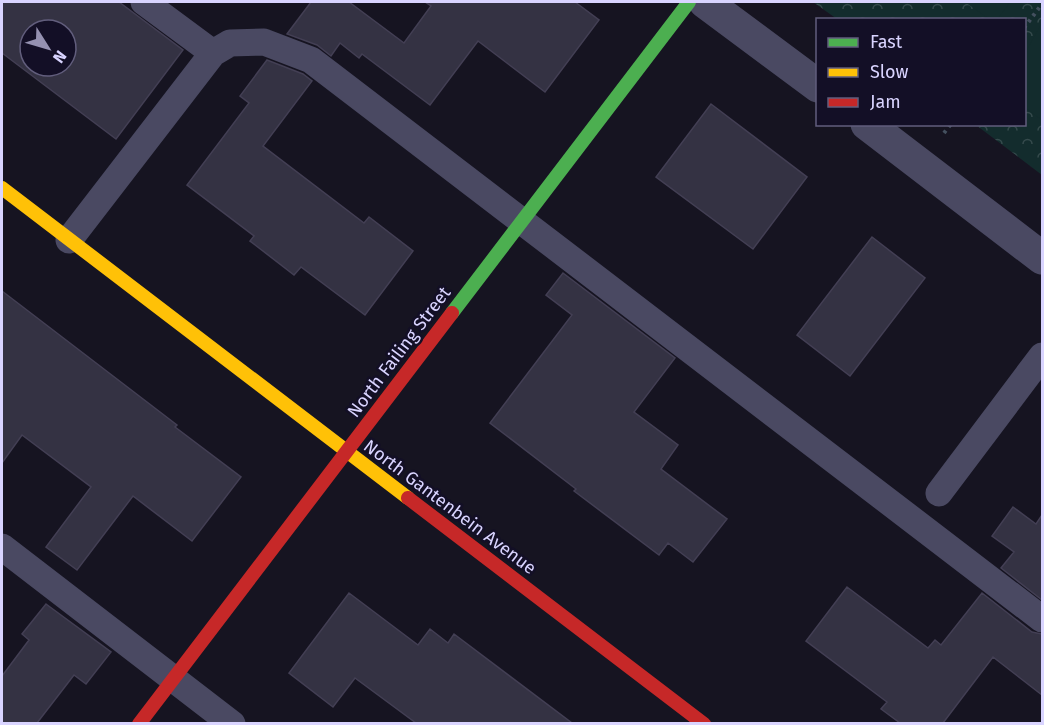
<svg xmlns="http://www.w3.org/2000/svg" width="1044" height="725" font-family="'Fira Sans',sans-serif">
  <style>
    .park { fill: url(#park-crowns) }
    .pitch { fill: #132c2d }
    .building { fill: #343243; stroke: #433f54; stroke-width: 1.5; fill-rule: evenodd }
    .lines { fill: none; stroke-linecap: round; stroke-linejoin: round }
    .path { stroke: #44505f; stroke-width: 4; stroke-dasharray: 3 4.5; stroke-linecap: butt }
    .lane { stroke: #4a4962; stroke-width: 27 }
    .street { stroke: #4a4962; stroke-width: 33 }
    .fast { stroke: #4caf50; stroke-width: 14 }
    .slow { stroke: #ffc107; stroke-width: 14 }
    .jam { stroke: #c62828; stroke-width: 14 }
    .labels { text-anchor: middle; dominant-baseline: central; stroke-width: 5; stroke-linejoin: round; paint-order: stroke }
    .street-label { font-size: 18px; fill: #d9d4ff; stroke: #130f26 }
  </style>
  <defs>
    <pattern id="park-crowns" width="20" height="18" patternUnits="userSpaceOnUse" patternTransform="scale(1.5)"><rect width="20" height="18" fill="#132c2d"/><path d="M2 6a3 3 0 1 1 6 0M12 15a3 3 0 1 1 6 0" fill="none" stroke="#354a4c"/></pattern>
  </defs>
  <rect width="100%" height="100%" fill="#161421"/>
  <path class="park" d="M 813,2 L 1042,2 L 1042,175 L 976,125 L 1024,124 L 1024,20 L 837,19 Z"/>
  <path class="pitch" d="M 965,2 L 1010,2 L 997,20 L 989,19 Z
    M 1042,23 L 1042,120 L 1024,107 L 1025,53 Z"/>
  <path class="building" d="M 2,2 L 119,2 L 183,50 L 116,139 L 2,53 ZM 30,30 L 66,30 L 66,66 L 30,66 Z
    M 311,2 L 349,2 L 404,43 L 431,6 L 425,2 L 575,2 L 599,20 L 545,92 L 478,41 L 430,105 L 362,54 L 359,58 L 340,43 L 331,56 L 317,45 L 287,34 Z
    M 267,60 L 303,74 L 312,81 L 263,146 L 364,223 L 369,217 L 413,251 L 365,315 L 301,267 L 294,275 L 250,241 L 254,236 L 187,185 L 249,103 L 240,96 Z
    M 711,104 L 807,177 L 753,249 L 656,177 Z
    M 872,237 L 925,278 L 850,376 L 797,335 Z
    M 563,273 L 675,358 L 634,412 L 678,445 L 661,469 L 727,519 L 693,562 L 668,543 L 659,555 L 574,491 L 576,489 L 490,423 L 572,315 L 546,295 Z
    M 2,291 L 177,425 L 175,427 L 241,477 L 192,541 L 133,496 L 77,570 L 46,547 L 91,487 L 22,435 L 2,463 Z
    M 1013,507 L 1036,524 L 1042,515 L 1042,600 L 1001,568 L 1014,552 L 992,536 Z
    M 847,587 L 928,648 L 935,640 L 941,645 L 982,593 L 1032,632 L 1042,634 L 1042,695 L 993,657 L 943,723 L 900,723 L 881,709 L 887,702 L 806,641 Z
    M 349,593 L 418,645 L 430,629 L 448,643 L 454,634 L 572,723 L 416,723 L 355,678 L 333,707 L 289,673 Z
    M 46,604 L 111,652 L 86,684 L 74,675 L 37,723 L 2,723 L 2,676 L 29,640 L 22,634 Z"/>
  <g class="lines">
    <path class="path" d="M 1024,28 L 1042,4
      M 944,133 L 951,124"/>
    <path class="lane" d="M 144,2 L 213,53
      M 69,240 L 213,53 L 230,43 L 264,42 L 311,60 L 1042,619
      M 939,493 L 1042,356
      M 2,547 L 232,724"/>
    <path class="street" d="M 705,2 L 818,86
      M 867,124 L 1042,258"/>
    <path class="fast" d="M 452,313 L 689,2"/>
    <path class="slow" d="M 2,188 L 408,498"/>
    <path class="jam" d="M 408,498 L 704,724
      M 139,724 L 452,313"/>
  </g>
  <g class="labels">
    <g class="street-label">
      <text transform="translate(399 352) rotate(-53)">North Failing Street</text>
      <text transform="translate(450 507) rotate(37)">North Gantenbein Avenue</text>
    </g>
  </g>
  <rect width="1044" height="725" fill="none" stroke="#d9d4ff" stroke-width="6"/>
  <rect x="816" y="18" width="210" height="108" fill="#130f26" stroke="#625e7d" stroke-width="1.5"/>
  <rect x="828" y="38" width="30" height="9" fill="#4caf50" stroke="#625e7d" stroke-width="1.5"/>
  <text x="870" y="48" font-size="18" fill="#d9d4ff">Fast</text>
  <rect x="828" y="68" width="30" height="9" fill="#ffc107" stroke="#625e7d" stroke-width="1.5"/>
  <text x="870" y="78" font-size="18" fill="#d9d4ff">Slow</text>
  <rect x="828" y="98" width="30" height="9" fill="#c62828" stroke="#625e7d" stroke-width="1.5"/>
  <text x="870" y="108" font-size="18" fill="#d9d4ff">Jam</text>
  <g transform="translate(48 48) rotate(127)"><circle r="28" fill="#130f26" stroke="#625e7d" stroke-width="1.5"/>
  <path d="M0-4.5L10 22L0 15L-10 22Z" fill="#9591b1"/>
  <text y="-9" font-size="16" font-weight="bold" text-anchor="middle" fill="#d9d4ff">N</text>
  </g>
</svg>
